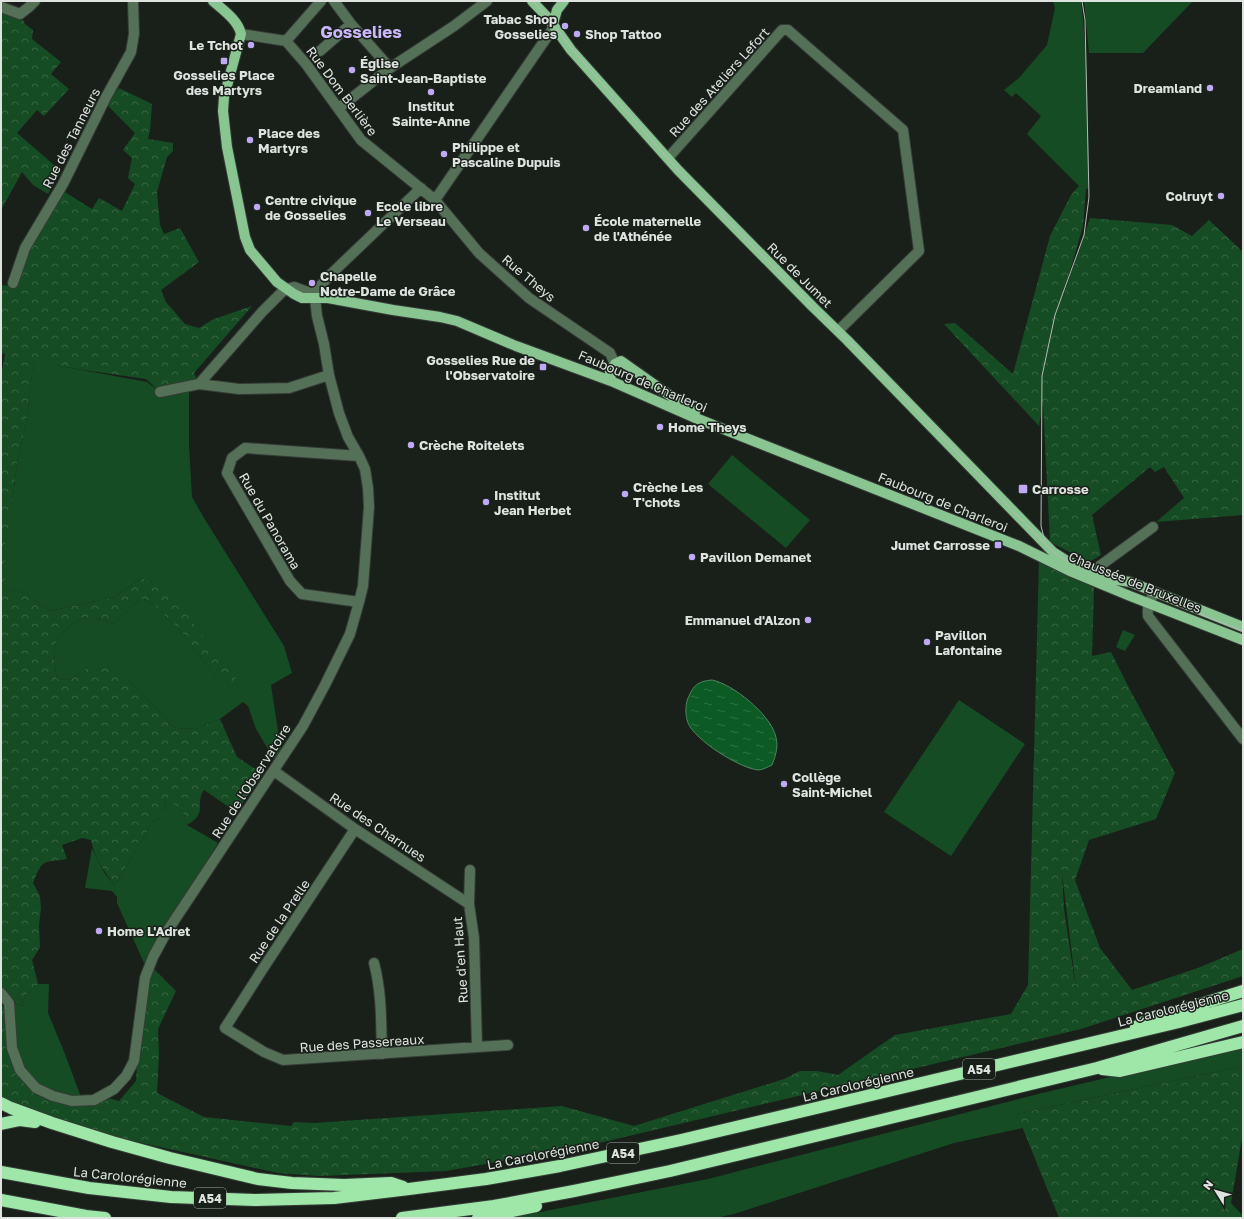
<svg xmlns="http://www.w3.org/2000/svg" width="1244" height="1219" font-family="'Golos Text',sans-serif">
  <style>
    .grass { fill: #164c23 }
    .forest { fill: url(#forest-crowns); fill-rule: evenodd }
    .water { fill: url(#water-ripples); stroke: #4b845c }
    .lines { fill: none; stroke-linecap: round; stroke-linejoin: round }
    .minor-casing { stroke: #353b36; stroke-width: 12 }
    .major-casing { stroke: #353b36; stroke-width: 12 }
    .highway-casing { stroke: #353b36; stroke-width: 14 }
    .minor { stroke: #547158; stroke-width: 10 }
    .major { stroke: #89c591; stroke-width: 10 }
    .highway { stroke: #9ee7a8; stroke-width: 12 }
    .tram { stroke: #b5bab6; stroke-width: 1 }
    .poi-dot { fill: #bfa8f4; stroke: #19201a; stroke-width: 1.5 }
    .labels { text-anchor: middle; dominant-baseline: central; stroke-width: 3; stroke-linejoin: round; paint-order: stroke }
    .shield { fill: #19201a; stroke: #a3a8a4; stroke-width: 1 }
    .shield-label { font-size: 12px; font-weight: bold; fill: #dee3df }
    .poi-label { font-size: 13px; font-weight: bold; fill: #dee3df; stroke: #19201a; text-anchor: start }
    .street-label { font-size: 13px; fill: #dee3df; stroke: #19201a }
    .district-label { font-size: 17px; font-weight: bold; fill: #cbb6fc; stroke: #19201a }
  </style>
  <defs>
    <pattern id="forest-crowns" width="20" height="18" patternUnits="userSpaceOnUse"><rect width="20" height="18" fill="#164c23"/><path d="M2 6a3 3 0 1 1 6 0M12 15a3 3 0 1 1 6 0" fill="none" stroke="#376642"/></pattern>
    <pattern id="water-ripples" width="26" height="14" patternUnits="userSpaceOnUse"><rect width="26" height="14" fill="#0c5b24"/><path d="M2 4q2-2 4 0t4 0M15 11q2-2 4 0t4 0" fill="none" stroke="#2f7243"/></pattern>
  </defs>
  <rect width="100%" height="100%" fill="#19201a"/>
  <path class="grass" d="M 1053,1 L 1081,1 C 1088,63 1089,126 1088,189 L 1079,186 L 1027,134 L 1041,116 L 1016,93 L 1012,97 L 1004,90 L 1019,78 L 1047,45 L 1055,8 Z
    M 1084,1 L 1193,1 L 1143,53 L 1089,53 Z
    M 34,358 L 60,366 L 147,382 L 160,392 L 189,386 L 189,446 L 192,497 L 204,518 L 284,646 L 292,673 L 271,685 L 281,751 L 274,759 L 256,729 L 248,706 L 243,702 L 220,719 L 196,729 L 176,728 L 169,723 L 143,694 L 127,679 L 88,667 L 70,680 L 57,679 C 55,669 53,651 57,641 C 60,633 76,619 85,618 C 95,617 104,621 113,624 L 137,601 L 144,599 L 155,606 L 179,629 L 223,686 L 154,584 L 142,578 L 114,597 L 50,611 L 21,591 L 5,590 L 5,540 L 12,534 L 12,504 L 17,463 L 26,424 Z
    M 732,455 L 810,520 L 786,548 L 708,484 Z
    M 1123,630 L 1135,635 L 1125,651 L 1116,647 Z
    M 959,700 L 1025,744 L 951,856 L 884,812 Z
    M 166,796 L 183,813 L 187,825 L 218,843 L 144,963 L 117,903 L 117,897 L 112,891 L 85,888 L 92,848 L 105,874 L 115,885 L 153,821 L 158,819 L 165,808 Z
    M 38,984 L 49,984 L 48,1013 L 65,1054 L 82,1100 L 46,1093 L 30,1081 L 19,1055 L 2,994 L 21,1006 L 27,994 Z
    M 1243,1046 L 1243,1066 L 1017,1114 L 1023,1128 L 954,1143 L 734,1214 L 715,1218 L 510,1218 L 708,1179 L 1042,1093 Z"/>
  <path class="forest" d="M 1,7 L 20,14 L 25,24 L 33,30 L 32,39 L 61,62 L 51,74 L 69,89 L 44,116 L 37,110 L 17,133 L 61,171 L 48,194 L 33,185 L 22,172 L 1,210 Z
    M 119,88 L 152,104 L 150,130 L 148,139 L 173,143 L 173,151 L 167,157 L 157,192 L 160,225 L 164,234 L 180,228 L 199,262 L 161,290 L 166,302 L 185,324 L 199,328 L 214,319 L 252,306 L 194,373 L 199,384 L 160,392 L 146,379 L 77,369 L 56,365 L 34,359 L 26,424 L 17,463 L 12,504 L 12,534 L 5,540 L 5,590 L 21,591 L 50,611 L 114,597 L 142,578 L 154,584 L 185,612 L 239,683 L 238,689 L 223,686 L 179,629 L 155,606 L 144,599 L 137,601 L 113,624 C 104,621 95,617 85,618 C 76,619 60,633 57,641 C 53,651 55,669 57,679 L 70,680 L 88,667 L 108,664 L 127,679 L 143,694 L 169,723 L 176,728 L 196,729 L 220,719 L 237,757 L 263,774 L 236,812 L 204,790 C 194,803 209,813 187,825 L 183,813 L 166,797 C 165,808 165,817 153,821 L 115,885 C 104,872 94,856 91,840 L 82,838 L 62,845 L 67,859 C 42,863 43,858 33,883 L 40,896 L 41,908 L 39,925 L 40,947 L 32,960 L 38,984 L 27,994 L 21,1006 L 1,991 L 1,376 L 5,354 L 1,353 L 1,285 L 10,286 L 60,189 L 92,209 L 99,198 L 122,211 L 135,184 L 128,178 L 132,158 L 123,150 L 135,133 L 106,104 Z
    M 1079,186 L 1086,188 L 1083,226 L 1061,302 L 1090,218 L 1172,225 L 1192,236 L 1209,220 L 1243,252 L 1243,515 L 1156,522 L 1184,498 L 1164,467 L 1155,472 L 1150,467 L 1092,515 L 1101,555 L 1089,562 L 1050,542 L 1043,402 L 1039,426 L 944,324 L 955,323 L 1013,374 L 1050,236 L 1071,195 Z
    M 1044,557 L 1094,588 L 1092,656 L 1111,652 L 1129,688 L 1175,773 L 1156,819 L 1089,840 L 1075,880 L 1100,948 L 1132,990 L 1198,968 L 1243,949 L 1243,976 L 1081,1029 L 578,1148 L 446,1171 L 319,1176 L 278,1173 L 52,1123 L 1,1103 L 1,1002 L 11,1023 L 25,1081 L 50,1099 L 108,1098 L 119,1101 L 136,1081 L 141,1007 L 150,965 L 176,991 L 158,1029 L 159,1053 L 157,1093 L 204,1117 L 291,1126 L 294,1122 L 314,1123 L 562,1106 L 634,1126 L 784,1079 L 800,1071 L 817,1071 L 838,1075 L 895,1035 L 1011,1014 L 1028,985 L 1039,560 ZM 1062,873 L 1077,996 L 1064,909 Z
    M 1243,1066 L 1243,1132 L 1231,1203 L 1243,1216 L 1243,1218 L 1059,1218 L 1017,1114 Z"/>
  <path class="water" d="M 712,680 C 733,684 769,714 775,734 C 779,745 776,755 772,765 C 767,767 763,770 758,770 C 739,768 695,740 688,723 C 685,715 685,703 689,696 C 694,684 700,681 712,680 Z"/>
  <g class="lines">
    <defs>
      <path id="minor" d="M 334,1 L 351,24 L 390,68
        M 1,7 L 20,14 L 29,7 L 35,1
        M 241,34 L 286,41
        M 286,41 L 306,64 L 361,140 L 435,200 L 479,253 L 529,298 L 610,353 L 615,364
        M 286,41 L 321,1
        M 320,51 L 351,24
        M 339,108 L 390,68 L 454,26 L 487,1
        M 668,158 L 782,30 L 788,30 L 903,130 L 919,251 L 838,331
        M 435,200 L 547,37 L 552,30 L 553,24
        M 13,283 L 25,248 L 63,184 L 105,99 L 131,52 L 134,34 L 133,1
        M 313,294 L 331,274 L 421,188
        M 199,384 L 262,312 L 282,292 L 287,289 L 294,287 L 313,294
        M 160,392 L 199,384 L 239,389 L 289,388 L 329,375
        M 1090,579 L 1097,568 L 1153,527
        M 1155,592 C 1149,601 1147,606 1148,616 L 1243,739
        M 359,602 L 302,594 L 290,581 L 227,473 L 232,458 L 245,448 L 359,456
        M 274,771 L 355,829 L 469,904
        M 355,829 L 264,967 L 225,1028 L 264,1052 L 283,1060 L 508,1045
        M 470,870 L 469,904 L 474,938 L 477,1047
        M 374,963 C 382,994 381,1022 382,1054
        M 1,993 L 9,1003 L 12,1048 L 20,1070 L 36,1088 L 53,1096 L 72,1101 L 94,1100 L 114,1089 L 126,1076 L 134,1061 L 145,978 L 153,957 L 166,933 L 303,726 L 325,685 L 350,634 L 359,602 L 363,586 L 369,507 L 368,488 L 365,469 L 359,456 L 348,437 L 339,413 L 329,375 L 324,344 L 317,316 L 315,298 L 313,294"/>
      <path id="major" d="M 213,1 C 223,10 238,20 241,34 L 224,97 L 223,111 L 227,147 L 245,237 L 250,250 L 277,282 L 294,294 L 302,298 L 328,298 L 393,310 L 440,317 L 457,321 L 516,346 L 611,381 L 693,417 L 1019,546 L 1072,572 L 1130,596 L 1243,640
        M 532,1 L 549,19 L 571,50 L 678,170 L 813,307 L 847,340 L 1053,552 L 1067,561 L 1111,579 L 1130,582 L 1243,627
        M 553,24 L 557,10 L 564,1
        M 611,381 L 610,372 L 615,364 L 621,361 L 672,397 L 695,412"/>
      <path id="highway" d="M 1136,1027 L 1144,1022 L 1243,991
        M 1102,1069 L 1120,1071 L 1243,1042
        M 1,1103 L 11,1108 L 52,1123 L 112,1142 L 170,1158 L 258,1179 L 292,1183 L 344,1185 L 391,1183 L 403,1187
        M 1,1124 L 20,1120 L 35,1122
        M 1,1172 L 89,1188 L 171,1197 L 255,1200 L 334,1198 L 409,1189 L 486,1179 L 560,1166 L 681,1140 L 1179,1022 L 1243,1005
        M 1,1200 L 86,1216 L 105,1218
        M 402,1218 L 494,1206 L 574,1191 L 670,1171 L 1097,1068 L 1243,1026
        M 478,1218 L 536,1206"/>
    </defs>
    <use href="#minor" class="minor-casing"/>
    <use href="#major" class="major-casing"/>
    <use href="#highway" class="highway-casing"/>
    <use href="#minor" class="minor"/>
    <use href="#major" class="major"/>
    <use href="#highway" class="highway"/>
    <path class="tram" d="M 533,1 L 549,18 L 572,49 L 678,170 L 813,307 L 856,348 L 1053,552 L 1067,561 L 1243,631
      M 1045,542 L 1041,526 L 1042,376 L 1055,315 L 1084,235 L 1089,197 L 1085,20 L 1082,1"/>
  </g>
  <g class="poi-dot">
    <circle cx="565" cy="26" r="4"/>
    <circle cx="577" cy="34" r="4"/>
    <circle cx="251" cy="45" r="4"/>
    <rect x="220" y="57" width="8" height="8" rx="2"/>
    <circle cx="352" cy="70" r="4"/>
    <circle cx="1210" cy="88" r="4"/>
    <circle cx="431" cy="92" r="4"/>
    <circle cx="250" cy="140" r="4"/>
    <circle cx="444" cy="154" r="4"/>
    <circle cx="1221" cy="196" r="4"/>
    <circle cx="257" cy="207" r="4"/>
    <circle cx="368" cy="213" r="4"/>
    <circle cx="586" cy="228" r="4"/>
    <circle cx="312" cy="283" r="4"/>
    <rect x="539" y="363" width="8" height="8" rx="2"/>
    <circle cx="660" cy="427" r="4"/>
    <circle cx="411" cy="445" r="4"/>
    <rect x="1018" y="484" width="10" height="10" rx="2"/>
    <circle cx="625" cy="494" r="4"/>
    <circle cx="486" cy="502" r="4"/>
    <rect x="994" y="541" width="8" height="8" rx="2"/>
    <circle cx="692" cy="557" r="4"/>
    <circle cx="808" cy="620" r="4"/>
    <circle cx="927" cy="642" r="4"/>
    <circle cx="784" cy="784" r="4"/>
    <circle cx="99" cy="931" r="4"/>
  </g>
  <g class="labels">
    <g class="shield">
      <rect x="963" y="1059" width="32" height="20" rx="3"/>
      <rect x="607" y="1143" width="32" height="20" rx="3"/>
      <rect x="194" y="1188" width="32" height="20" rx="3"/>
    </g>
    <g class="shield-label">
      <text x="979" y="1069">A54</text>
      <text x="623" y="1153">A54</text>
      <text x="210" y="1198">A54</text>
    </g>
    <g class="poi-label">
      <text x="557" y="19" text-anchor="end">Tabac Shop<tspan x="557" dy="15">Gosselies</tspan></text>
      <text x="585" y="34">Shop Tattoo</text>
      <text x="243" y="45" text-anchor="end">Le Tchot</text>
      <text x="360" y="63">Église<tspan x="360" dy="15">Saint-Jean-Baptiste</tspan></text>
      <text x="224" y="75" text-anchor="middle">Gosselies Place<tspan x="224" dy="15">des Martyrs</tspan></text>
      <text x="1202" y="88" text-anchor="end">Dreamland</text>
      <text x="431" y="106" text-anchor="middle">Institut<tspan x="431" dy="15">Sainte-Anne</tspan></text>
      <text x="258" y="133">Place des<tspan x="258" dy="15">Martyrs</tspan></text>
      <text x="452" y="147">Philippe et<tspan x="452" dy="15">Pascaline Dupuis</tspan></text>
      <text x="1213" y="196" text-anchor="end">Colruyt</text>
      <text x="265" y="200">Centre civique<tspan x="265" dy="15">de Gosselies</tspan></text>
      <text x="376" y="206">Ecole libre<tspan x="376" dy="15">Le Verseau</tspan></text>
      <text x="594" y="221">École maternelle<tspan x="594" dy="15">de l'Athénée</tspan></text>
      <text x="320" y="276">Chapelle<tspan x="320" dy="15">Notre-Dame de Grâce</tspan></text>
      <text x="535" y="360" text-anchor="end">Gosselies Rue de<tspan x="535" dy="15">l'Observatoire</tspan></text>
      <text x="668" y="427">Home Theys</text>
      <text x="419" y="445">Crèche Roitelets</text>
      <text x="633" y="487">Crèche Les<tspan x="633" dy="15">T'chots</tspan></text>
      <text x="1032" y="489">Carrosse</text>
      <text x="494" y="495">Institut<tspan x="494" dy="15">Jean Herbet</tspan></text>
      <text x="990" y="545" text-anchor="end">Jumet Carrosse</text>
      <text x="700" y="557">Pavillon Demanet</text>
      <text x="800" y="620" text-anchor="end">Emmanuel d'Alzon</text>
      <text x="935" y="635">Pavillon<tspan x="935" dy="15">Lafontaine</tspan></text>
      <text x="792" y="777">Collège<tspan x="792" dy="15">Saint-Michel</tspan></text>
      <text x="107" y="931">Home L'Adret</text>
    </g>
    <g class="street-label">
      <text transform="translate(719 82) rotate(-48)">Rue des Ateliers Lefort</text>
      <text transform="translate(342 91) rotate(53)">Rue Dom Berlière</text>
      <text transform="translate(71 138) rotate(-63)">Rue des Tanneurs</text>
      <text transform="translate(800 275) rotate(45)">Rue de Jumet</text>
      <text transform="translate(529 278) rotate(40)">Rue Theys</text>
      <text transform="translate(643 381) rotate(23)">Faubourg de Charleroi</text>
      <text transform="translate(943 502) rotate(22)">Faubourg de Charleroi</text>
      <text transform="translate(270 521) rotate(60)">Rue du Panorama</text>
      <text transform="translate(1135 582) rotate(22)">Chaussée de Bruxelles</text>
      <text transform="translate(251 781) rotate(-57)">Rue de l'Observatoire</text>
      <text transform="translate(378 827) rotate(34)">Rue des Charnues</text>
      <text transform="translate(279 921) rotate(-56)">Rue de la Prelle</text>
      <text transform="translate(460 960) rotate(-94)">Rue d'en Haut</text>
      <text transform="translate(1173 1008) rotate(-14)">La Carolorégienne</text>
      <text transform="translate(362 1043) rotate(-4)">Rue des Passereaux</text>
      <text transform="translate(858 1084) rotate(-13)">La Carolorégienne</text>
      <text transform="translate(543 1154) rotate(-11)">La Carolorégienne</text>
      <text transform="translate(130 1177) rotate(6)">La Carolorégienne</text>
    </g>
    <g class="district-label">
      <text x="361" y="31">Gosselies</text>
    </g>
  </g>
  <rect width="1244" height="1219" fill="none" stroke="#dee3df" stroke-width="4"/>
  <g transform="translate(1216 1191) rotate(307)" stroke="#19201a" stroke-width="3" paint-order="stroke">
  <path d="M0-3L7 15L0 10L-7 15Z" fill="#dee3df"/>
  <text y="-6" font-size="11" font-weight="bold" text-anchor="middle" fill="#dee3df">N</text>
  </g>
</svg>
